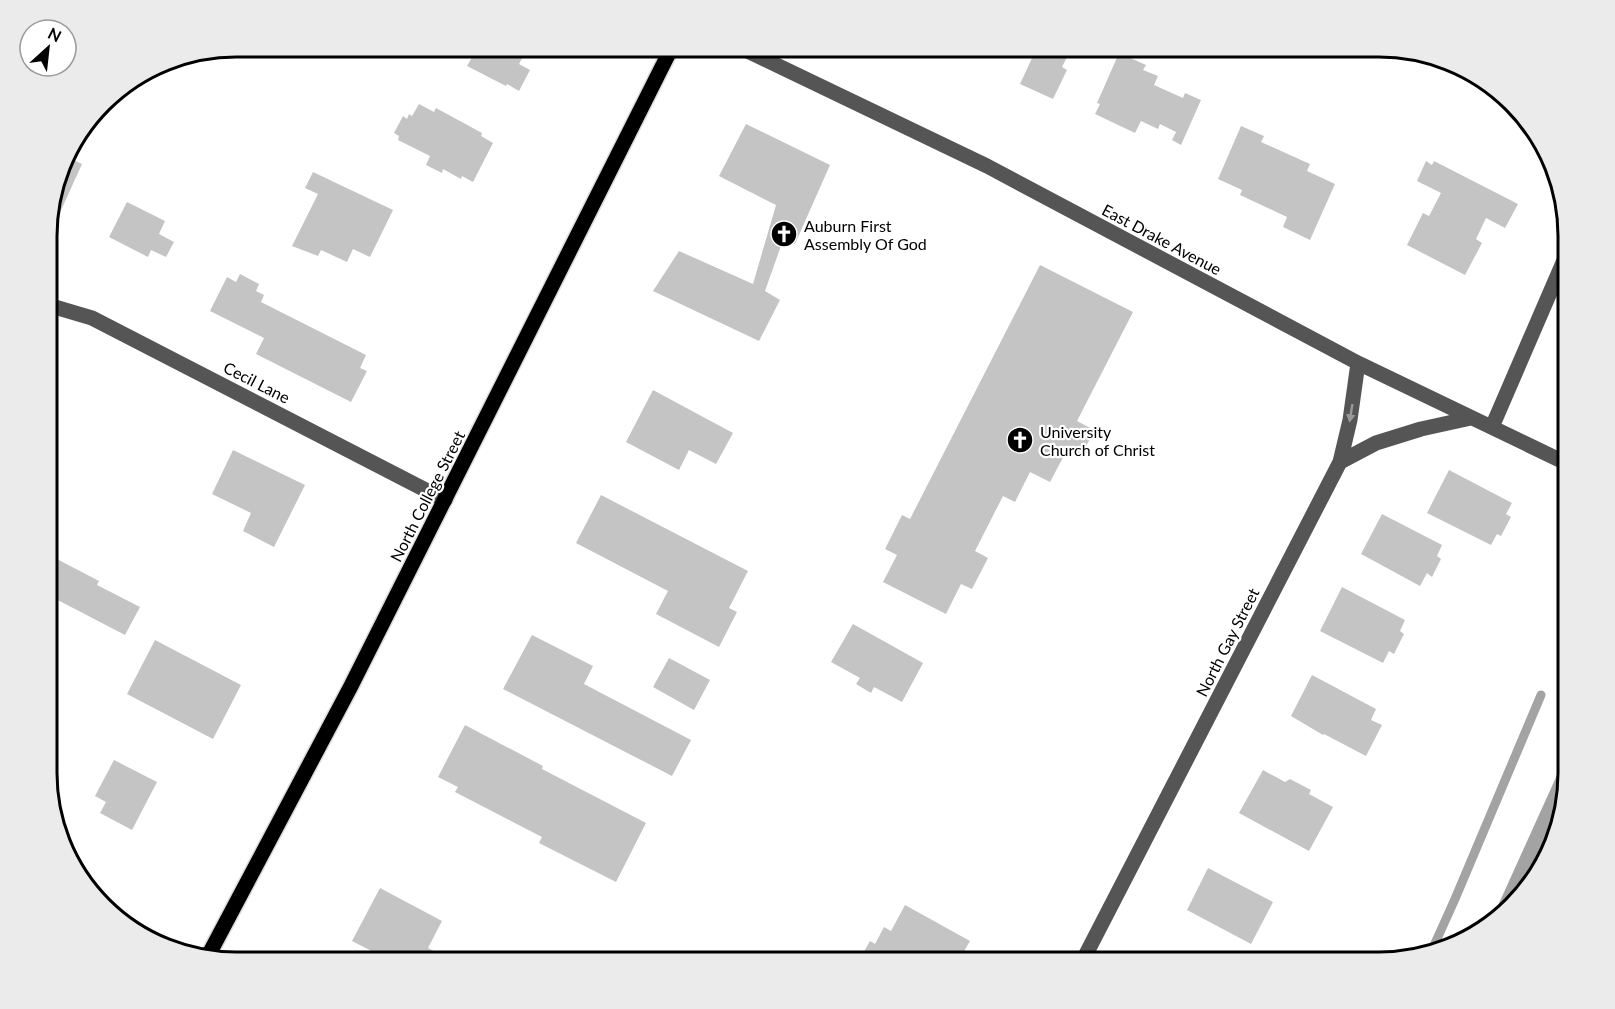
<svg xmlns="http://www.w3.org/2000/svg" width="1615" height="1009" font-family="Lato,sans-serif">
  <style>
    .water { fill: #a3a3a3 }
    .lines { fill: none; stroke-linecap: round; stroke-linejoin: round }
    .stream { stroke: #a3a3a3; stroke-width: 9 }
    .building { fill: #c4c4c4 }
    .major-casing { stroke: #dbdbdb; stroke-width: 18 }
    .minor { stroke: #555; stroke-width: 15 }
    .major { stroke: #000; stroke-width: 15 }
    .oneway { fill: #999 }
    .labels { text-anchor: middle; dominant-baseline: central; stroke-width: 4.5; stroke-linejoin: round; paint-order: stroke }
    .poi-label { font-size: 16px; fill: #000; stroke: #fff; text-anchor: start }
    .street-label { font-size: 16px; fill: #000; stroke: #fff }
    .rim { fill: none; stroke: #000; stroke-width: 3 }
  </style>
  <rect width="100%" height="100%" fill="#fff"/>
  <path class="water" d="M 1568,763 L 1568,785 L 1537,878 L 1491,921 L 1562,764 Z"/>
  <g class="lines">
    <path class="stream" d="M 1432,950 L 1455,899 L 1541,695"/>
  </g>
  <path class="building" d="M 478,47 L 523,47 L 527,49 L 519,64 L 530,70 L 519,91 L 507,84 L 506,86 L 467,66 Z
    M 1011,47 L 1072,47 L 1062,67 L 1067,70 L 1053,99 L 1020,84 L 1033,56 Z
    M 1119,53 L 1146,65 L 1143,70 L 1158,76 L 1154,85 L 1183,98 L 1185,93 L 1201,100 L 1181,145 L 1172,140 L 1176,132 L 1160,124 L 1158,129 L 1141,121 L 1135,133 L 1095,114 L 1100,104 L 1097,103 Z
    M 419,104 L 434,112 L 436,108 L 482,133 L 481,136 L 493,143 L 473,182 L 462,176 L 461,179 L 443,169 L 442,173 L 426,165 L 430,156 L 398,140 L 399,136 L 394,133 L 403,116 L 407,119 L 409,114 L 412,116 Z
    M 746,124 L 830,165 L 795,244 L 783,240 L 765,291 L 780,300 L 759,341 L 653,291 L 679,251 L 753,284 L 776,205 L 719,176 Z
    M 1241,126 L 1264,136 L 1261,142 L 1310,164 L 1307,171 L 1335,184 L 1310,240 L 1283,227 L 1287,217 L 1240,195 L 1242,190 L 1218,179 Z
    M 65,156 L 82,164 L 58,217 L 48,212 Z
    M 1426,161 L 1432,165 L 1434,161 L 1518,204 L 1505,228 L 1486,218 L 1476,239 L 1482,243 L 1465,275 L 1407,245 L 1423,213 L 1429,216 L 1441,193 L 1417,181 Z
    M 313,172 L 393,210 L 370,257 L 353,249 L 347,262 L 321,250 L 318,256 L 292,246 L 318,194 L 305,188 Z
    M 127,202 L 165,221 L 159,234 L 174,242 L 166,257 L 151,250 L 148,257 L 109,237 Z
    M 1040,265 L 1133,312 L 1077,421 L 1094,430 L 1081,457 L 1067,450 L 1050,482 L 1030,472 L 1015,502 L 1003,496 L 975,551 L 988,558 L 972,589 L 961,584 L 946,614 L 883,582 L 897,555 L 885,549 L 902,515 L 910,519 Z
    M 240,274 L 259,284 L 256,291 L 264,295 L 261,302 L 366,355 L 360,368 L 367,371 L 351,402 L 256,354 L 264,338 L 210,311 L 227,277 L 236,282 Z
    M 653,390 L 733,433 L 716,464 L 689,450 L 679,470 L 626,442 Z
    M 233,450 L 305,485 L 274,547 L 243,531 L 251,513 L 212,494 Z
    M 1449,470 L 1512,503 L 1506,514 L 1511,517 L 1501,536 L 1497,534 L 1491,545 L 1427,513 Z
    M 601,495 L 748,571 L 729,608 L 737,612 L 719,647 L 656,614 L 668,591 L 576,543 Z
    M 1382,514 L 1442,545 L 1437,556 L 1441,559 L 1432,577 L 1427,573 L 1420,586 L 1361,554 Z
    M 55,558 L 99,581 L 97,585 L 140,607 L 125,635 L 48,595 L 48,571 Z
    M 1342,587 L 1405,620 L 1400,631 L 1404,634 L 1394,654 L 1389,651 L 1383,663 L 1320,631 Z
    M 853,624 L 923,663 L 902,702 L 874,687 L 871,693 L 856,684 L 860,678 L 831,662 Z
    M 532,635 L 593,666 L 584,684 L 691,740 L 672,776 L 503,689 Z
    M 155,640 L 241,685 L 213,739 L 127,694 Z
    M 669,658 L 710,680 L 694,710 L 653,687 Z
    M 1312,675 L 1376,709 L 1371,720 L 1382,725 L 1366,756 L 1324,734 L 1323,735 L 1291,716 Z
    M 465,725 L 543,766 L 542,769 L 646,823 L 616,882 L 539,843 L 542,837 L 455,792 L 458,787 L 438,777 Z
    M 114,760 L 157,782 L 132,830 L 100,813 L 106,802 L 95,796 Z
    M 1263,770 L 1285,782 L 1290,779 L 1311,790 L 1309,794 L 1333,807 L 1309,851 L 1239,813 Z
    M 1208,868 L 1273,902 L 1251,944 L 1187,910 Z
    M 380,888 L 442,921 L 428,948 L 439,954 L 434,962 L 393,962 L 352,941 Z
    M 905,905 L 970,941 L 959,960 L 964,962 L 858,962 L 870,941 L 875,944 L 884,927 L 891,931 Z"/>
  <g class="lines">
    <defs>
      <path id="major" d="M 207,958 L 351,686 L 672,47"/>
    </defs>
    <use href="#major" class="major-casing"/>
    <path class="minor" d="M 739,47 L 987,166 L 1358,363 L 1568,464
      M 1319,50 L 1321,47
      M 48,305 L 92,318 L 445,500
      M 1492,427 L 1568,251
      M 1340,462 L 1376,443 L 1421,429 L 1471,418
      M 1082,962 L 1340,462 L 1350,420 L 1358,363"/>
    <use href="#major" class="major"/>
  </g>
  <defs><path id="oneway-solid" d="M-6-.8H1V-3.2L6.5 0L1 3.2V.8H-6Z" transform="scale(1.5)"/></defs>
  <use class="oneway" href="#oneway-solid" transform="translate(1351 413) rotate(99)"/>
  <defs>
    <symbol id="church-disc" viewBox="-11 -11 22 22"><circle r="9.5" fill="#000" stroke="#fff"/><path d="M-1.2-6h2.4v3.5h3.3v2.4h-3.3V6h-2.4V-.1h-3.3v-2.4h3.3Z" fill="#fff"/></symbol>
  </defs>
  <g fill-rule="evenodd">
    <use href="#church-disc" x="769" y="219" width="30" height="30"/>
    <use href="#church-disc" x="1005" y="425" width="30" height="30"/>
  </g>
  <g class="labels">
    <g class="poi-label">
      <text x="804" y="225">Auburn First<tspan x="804" dy="18">Assembly Of God</tspan></text>
      <text x="1040" y="431">University<tspan x="1040" dy="18">Church of Christ</tspan></text>
    </g>
    <g class="street-label">
      <text transform="translate(1162 239) rotate(28)">East Drake Avenue</text>
      <text transform="translate(257 382) rotate(27)">Cecil Lane</text>
      <text transform="translate(427 496) rotate(-63)">North College Street</text>
      <text transform="translate(1227 642) rotate(-63)">North Gay Street</text>
    </g>
  </g>
  <path d="M0 0H1615V1009H0ZM236 57H1379A179 179 0 0 1 1558 236V773A179 179 0 0 1 1379 952H236A179 179 0 0 1 57 773V236A179 179 0 0 1 236 57Z" fill="#ebebeb" fill-rule="evenodd"/>
  <path class="rim" d="M236 57H1379A179 179 0 0 1 1558 236V773A179 179 0 0 1 1379 952H236A179 179 0 0 1 57 773V236A179 179 0 0 1 236 57Z"/>
  <g transform="translate(48 48) rotate(27)"><circle r="28" fill="#ffffff" stroke="#999999" stroke-width="1.5"/>
  <path d="M0-4.5L10 22L0 15L-10 22Z" fill="#000000"/>
  <text y="-9" font-size="16" font-weight="bold" text-anchor="middle" fill="#000000">N</text>
  </g>
</svg>
